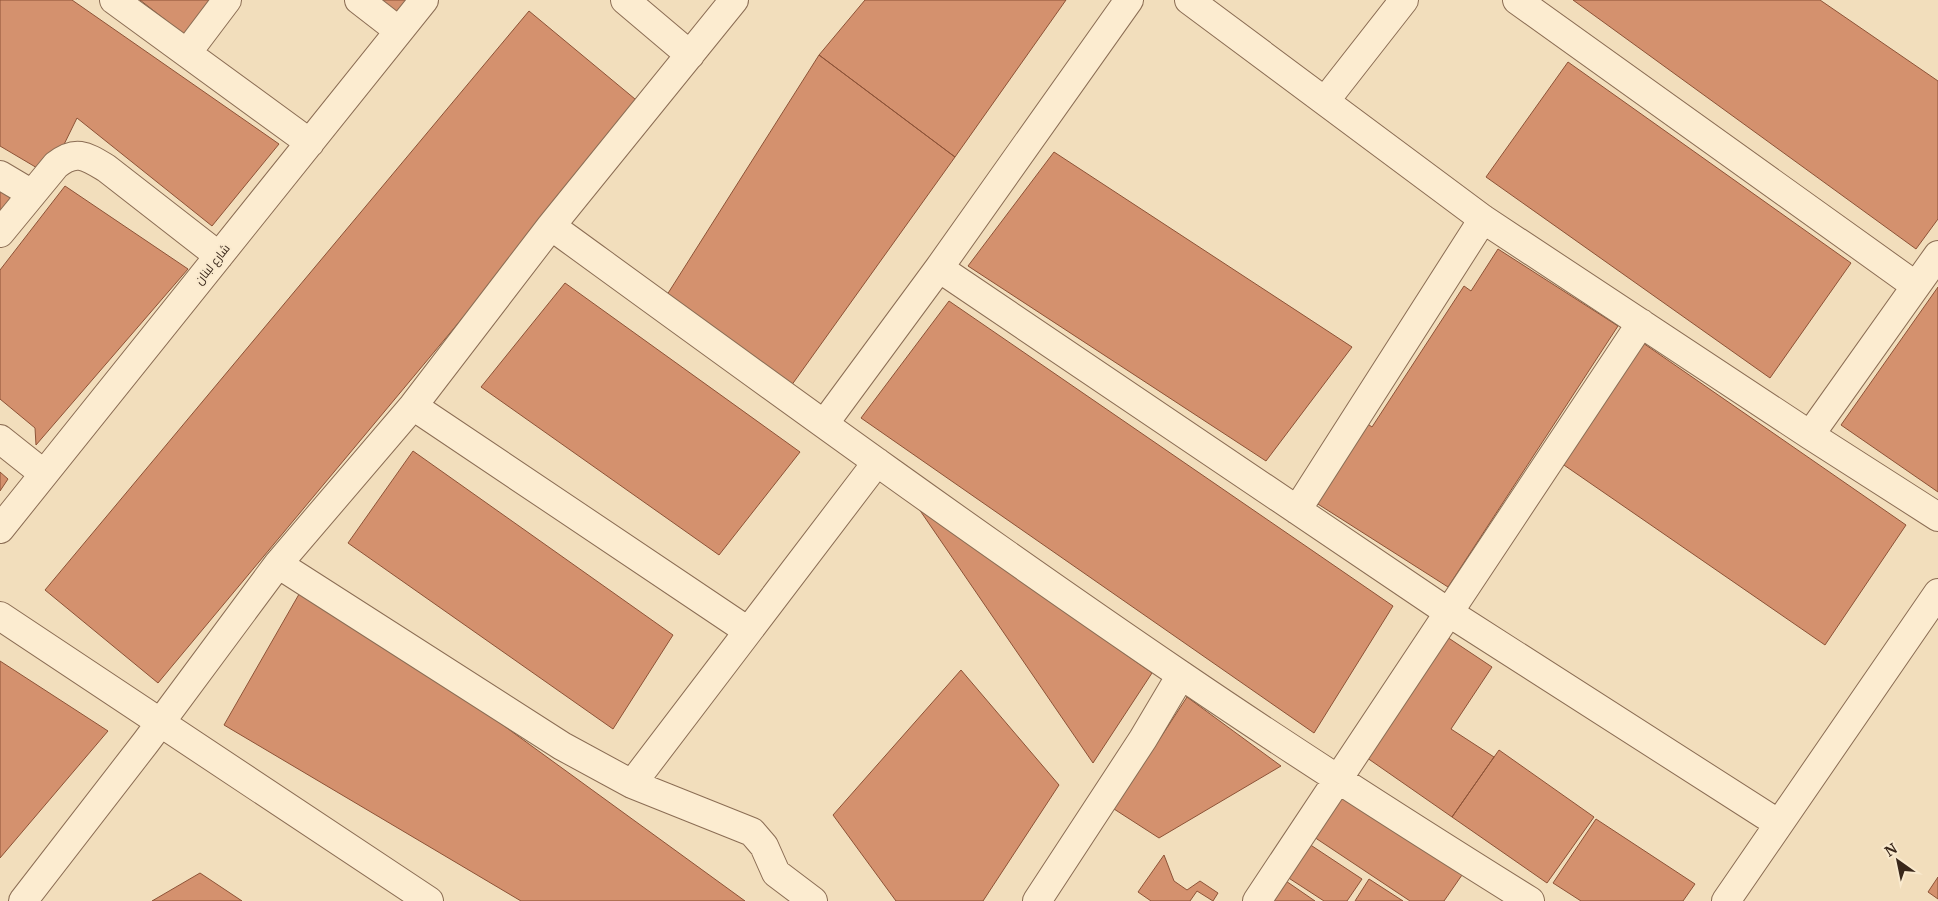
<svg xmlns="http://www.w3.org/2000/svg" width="1938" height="901" font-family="Merriweather,Cairo,serif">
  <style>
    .building { fill: #d4916e; stroke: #8d5337 }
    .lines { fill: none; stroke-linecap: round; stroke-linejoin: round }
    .minor-casing { stroke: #8b6d54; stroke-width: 30 }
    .minor { stroke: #fcecd0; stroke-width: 28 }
    .labels { text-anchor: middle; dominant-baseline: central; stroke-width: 4; stroke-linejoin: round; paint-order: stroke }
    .street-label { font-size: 12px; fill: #39271a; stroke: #f9e9cd }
  </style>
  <rect width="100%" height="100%" fill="#f2debc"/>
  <path class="building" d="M 0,0 L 72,0 L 279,144 L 212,226 L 77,118 L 49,175 L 0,146 Z
    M 140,0 L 212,0 L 185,41 L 181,32 Z
    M 379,0 L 409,0 L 398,15 Z
    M 865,0 L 1066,0 L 955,157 L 819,55 Z
    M 1573,0 L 1820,0 L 1938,81 L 1938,219 L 1916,249 Z
    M 529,11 L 641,104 L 158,683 L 45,590 Z
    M 819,55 L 955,157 L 791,386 L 665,298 Z
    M 1568,62 L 1851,263 L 1770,378 L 1486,177 Z
    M 1054,152 L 1352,347 L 1266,461 L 968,266 Z
    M 65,186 L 188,269 L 36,445 L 35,428 L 0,399 L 0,270 Z
    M 0,187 L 20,199 L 0,223 Z
    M 1498,249 L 1618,326 L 1448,587 L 1310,499 L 1362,420 L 1372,427 L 1464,286 L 1471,291 Z
    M 565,283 L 800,452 L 719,555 L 481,387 Z
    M 1938,287 L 1938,492 L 1841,425 Z
    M 949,301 L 1393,606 L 1314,733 L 861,418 Z
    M 1643,343 L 1906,525 L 1825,645 L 1561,463 Z
    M 413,451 L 673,635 L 613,729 L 348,543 Z
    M 0,472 L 8,479 L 0,491 Z
    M 919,509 L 1152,673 L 1093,763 Z
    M 306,582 L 745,901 L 521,901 L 224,725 Z
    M 1441,633 L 1492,667 L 1451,729 L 1494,757 L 1452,817 L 1360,753 Z
    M 0,661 L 108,731 L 0,858 Z
    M 961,670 L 1059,785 L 983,901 L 896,901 L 833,815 Z
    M 1187,697 L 1281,766 L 1159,838 L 1114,809 Z
    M 1499,750 L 1594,817 L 1547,883 L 1452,817 Z
    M 1340,793 L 1462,875 L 1444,901 L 1410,901 L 1311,835 Z
    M 1596,819 L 1695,884 L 1683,901 L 1581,901 L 1553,883 Z
    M 1303,840 L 1362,879 L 1347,901 L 1324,901 L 1281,873 Z
    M 1164,855 L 1174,881 L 1187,890 L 1200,881 L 1218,893 L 1213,901 L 1197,891 L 1190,901 L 1151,901 L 1138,892 Z
    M 200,873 L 242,901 L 152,901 Z
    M 1938,877 L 1938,899 L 1928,892 Z
    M 1283,879 L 1315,901 L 1268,901 Z
    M 1369,879 L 1403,901 L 1355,901 Z"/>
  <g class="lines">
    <defs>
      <path id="minor" d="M 114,0 L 310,143
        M 359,0 L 399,31
        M 625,0 L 690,55
        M 1189,0 L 1483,219 L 1810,435 L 1938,517
        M 1517,0 L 1916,286
        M 187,53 L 227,0
        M 1325,101 L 1404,0
        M 0,175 L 32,194
        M 551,226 C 760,378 969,531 1184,677 C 1297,754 1413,828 1530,901
        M 0,233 L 56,165 C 76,149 86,156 106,168 L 219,256
        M 939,268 L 1448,612 L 1779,824
        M 413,406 L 748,631
        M 824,424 L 939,268 L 1129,0
        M 1810,435 L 1938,255
        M 0,439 L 44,474
        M 1297,510 L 1483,219
        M 0,529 L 424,0
        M 278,564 L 562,746 L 632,784 L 752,832 L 764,846 L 776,873 L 813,901
        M 0,616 L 429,901
        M 632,784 L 877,462
        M 23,901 L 146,742 L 278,564 L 413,406 L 551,226 L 734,0
        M 1037,901 L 1143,739 L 1181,675
        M 1257,901 L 1641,323
        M 1726,901 L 1938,593"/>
    </defs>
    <use href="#minor" class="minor-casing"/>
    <use href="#minor" class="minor"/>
  </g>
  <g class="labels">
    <g class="street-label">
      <text transform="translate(212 264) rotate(-51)">شارع لبنان</text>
    </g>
  </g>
  <g transform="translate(1898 861) rotate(327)" stroke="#f9e9cd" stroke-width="4" paint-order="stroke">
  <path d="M0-4L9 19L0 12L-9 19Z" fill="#39271a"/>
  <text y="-8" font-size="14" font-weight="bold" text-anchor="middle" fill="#39271a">N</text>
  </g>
</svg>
